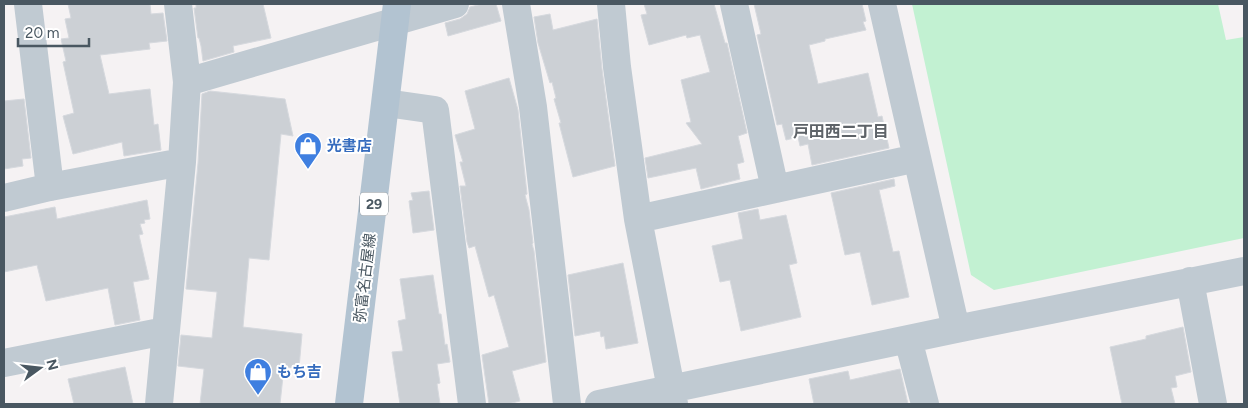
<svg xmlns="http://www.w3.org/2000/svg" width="1248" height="408" font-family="Figtree,'Noto Sans JP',sans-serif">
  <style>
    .green { fill: #c2f1d2 }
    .building { fill: #ccd0d5; stroke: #d6d9de }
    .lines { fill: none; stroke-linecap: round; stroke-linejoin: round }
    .minor { stroke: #c0cad2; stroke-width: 28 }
    .primary { stroke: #b2c3d1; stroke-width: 28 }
    .labels { text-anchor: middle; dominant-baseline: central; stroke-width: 4; stroke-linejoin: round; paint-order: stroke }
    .shield { fill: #fff; stroke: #808990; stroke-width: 1 }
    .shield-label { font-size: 14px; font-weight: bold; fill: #495761 }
    .shop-label { font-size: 15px; font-weight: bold; fill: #366cbe; stroke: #fff; text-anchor: start }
    .street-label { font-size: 15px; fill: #495761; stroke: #fff }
    .neighbourhood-label { font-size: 16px; font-weight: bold; fill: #5e6368; stroke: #fff }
  </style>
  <rect width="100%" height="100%" fill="#f5f2f3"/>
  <path class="green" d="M 912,4 L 1218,4 L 1226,40 L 1244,37 L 1244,238 L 994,290 L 971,275 Z"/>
  <path class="building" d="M 68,4 L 150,4 L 151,14 L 163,13 L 167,41 L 149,43 L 150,49 L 100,55 L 109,94 L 150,89 L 154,125 L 158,124 L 161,150 L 124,156 L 122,142 L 73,154 L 63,116 L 74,113 L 63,62 L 66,61 L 61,39 L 69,38 L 65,19 L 71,18 Z
    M 196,4 L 263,4 L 271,38 L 233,46 L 234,52 L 203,61 L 201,46 L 199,38 L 198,38 L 194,8 L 196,8 Z
    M 482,4 L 496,4 L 501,21 L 448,36 L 445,23 L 460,19 L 467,14 L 470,7 Z
    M 644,4 L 714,4 L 725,43 L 727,43 L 747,133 L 738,136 L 744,162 L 737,164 L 740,179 L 701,189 L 696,168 L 648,178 L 645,158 L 702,144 L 686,123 L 691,122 L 681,80 L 710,72 L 700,35 L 687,38 L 686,35 L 649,45 L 641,15 L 647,14 Z
    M 754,4 L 862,4 L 866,21 L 863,22 L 866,30 L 825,39 L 825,41 L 809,45 L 818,84 L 868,73 L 878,117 L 882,116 L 889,148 L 812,165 L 808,144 L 800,146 L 798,137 L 786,140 L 782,124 L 777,125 L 757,35 L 761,34 Z
    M 550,14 L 553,30 L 597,19 L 602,69 L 615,166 L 573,177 L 559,123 L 561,123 L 554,99 L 556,98 L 552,82 L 550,83 L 538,43 L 534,17 Z
    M 509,78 L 518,110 L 527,194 L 525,195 L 529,210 L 533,243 L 532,244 L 534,251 L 546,362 L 512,371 L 520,401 L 508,404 L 489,404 L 482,355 L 509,347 L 494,295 L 489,297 L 475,246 L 469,248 L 467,242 L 460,186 L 466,186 L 460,162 L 463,162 L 455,135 L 475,129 L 465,91 Z
    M 210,91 L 285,99 L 293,136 L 281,134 L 269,260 L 249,258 L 243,327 L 302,334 L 299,368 L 284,367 L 280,404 L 200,404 L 204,369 L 178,366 L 181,335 L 212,338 L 217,292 L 186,289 L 198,163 L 202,94 Z
    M 24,99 L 31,158 L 22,159 L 23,166 L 4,169 L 4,101 Z
    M 894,179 L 895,186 L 879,190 L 893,252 L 899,251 L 909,297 L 872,305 L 860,252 L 845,255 L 831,193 Z
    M 429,191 L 434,230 L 413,233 L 409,201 L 413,200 L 411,193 Z
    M 147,200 L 150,219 L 144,220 L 145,223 L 140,224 L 143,234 L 139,235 L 149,279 L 133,282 L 140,320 L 115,325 L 108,288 L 46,301 L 37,265 L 4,272 L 4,217 L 55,207 L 57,219 Z
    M 758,209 L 760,220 L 786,215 L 797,263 L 789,265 L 801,317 L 741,331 L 730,280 L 720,282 L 712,246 L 743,239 L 738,213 Z
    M 623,263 L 638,343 L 606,349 L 604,336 L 601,337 L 600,331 L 575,336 L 568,275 Z
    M 433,275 L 439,314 L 441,314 L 445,345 L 447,344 L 450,362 L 437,364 L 440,383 L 437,384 L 440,404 L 400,404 L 392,352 L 403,351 L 398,321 L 406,319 L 400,279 Z
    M 1183,327 L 1191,372 L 1175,376 L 1177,387 L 1171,388 L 1175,404 L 1122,404 L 1110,347 L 1146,339 L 1146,336 Z
    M 125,367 L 133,404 L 74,404 L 68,379 Z
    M 900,369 L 908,404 L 814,404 L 809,379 L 848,371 L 850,380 Z"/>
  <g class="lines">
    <path class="minor" d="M 28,4 L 50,187
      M 516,4 L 533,107 L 567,404
      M 611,4 L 617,67 L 638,219 L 674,404
      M 734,4 L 775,189
      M 882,4 L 956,329
      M 187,82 L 455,4
      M 386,103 L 435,110 L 472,404
      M 4,198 L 50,187 L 182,162
      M 638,219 L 917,158
      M 1190,281 L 1213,404
      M 908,339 L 925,404
      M 4,363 L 165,331
      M 159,404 L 182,162 L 187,82 L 178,4
      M 599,404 L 956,329 L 1244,271"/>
    <path class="primary" d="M 349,404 L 397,4"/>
  </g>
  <defs>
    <symbol id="shop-pin" viewBox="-11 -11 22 30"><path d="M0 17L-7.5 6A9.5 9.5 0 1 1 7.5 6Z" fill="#3f7fe0" stroke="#fff"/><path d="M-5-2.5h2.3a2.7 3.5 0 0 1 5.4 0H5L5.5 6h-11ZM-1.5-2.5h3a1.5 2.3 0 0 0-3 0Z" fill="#fff"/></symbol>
  </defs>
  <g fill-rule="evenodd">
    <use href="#shop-pin" x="292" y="130" width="32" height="43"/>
    <use href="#shop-pin" x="242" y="356" width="32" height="43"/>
  </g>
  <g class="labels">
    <rect class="shield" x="360" y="192.5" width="28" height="23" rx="4"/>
    <g class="shield-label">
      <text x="374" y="204">29</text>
    </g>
    <g class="shop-label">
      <text x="327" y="146">光書店</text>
      <text x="277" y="372">もち吉</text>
    </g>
    <g class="street-label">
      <text transform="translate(365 278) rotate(-83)">弥富名古屋線</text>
    </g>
    <g class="neighbourhood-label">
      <text x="841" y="131">戸田西二丁目</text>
    </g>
  </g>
  <rect width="1248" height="408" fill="none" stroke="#495761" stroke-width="10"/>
  <g transform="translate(40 368) rotate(75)" stroke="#ffffff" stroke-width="4" paint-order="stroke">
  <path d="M0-4L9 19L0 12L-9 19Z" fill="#495761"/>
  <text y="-8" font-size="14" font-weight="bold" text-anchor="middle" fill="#495761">N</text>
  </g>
  <path d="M18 38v8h71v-8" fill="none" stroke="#495761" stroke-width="2.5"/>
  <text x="25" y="38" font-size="15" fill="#495761" stroke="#ffffff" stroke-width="4" paint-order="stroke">20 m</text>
</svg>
